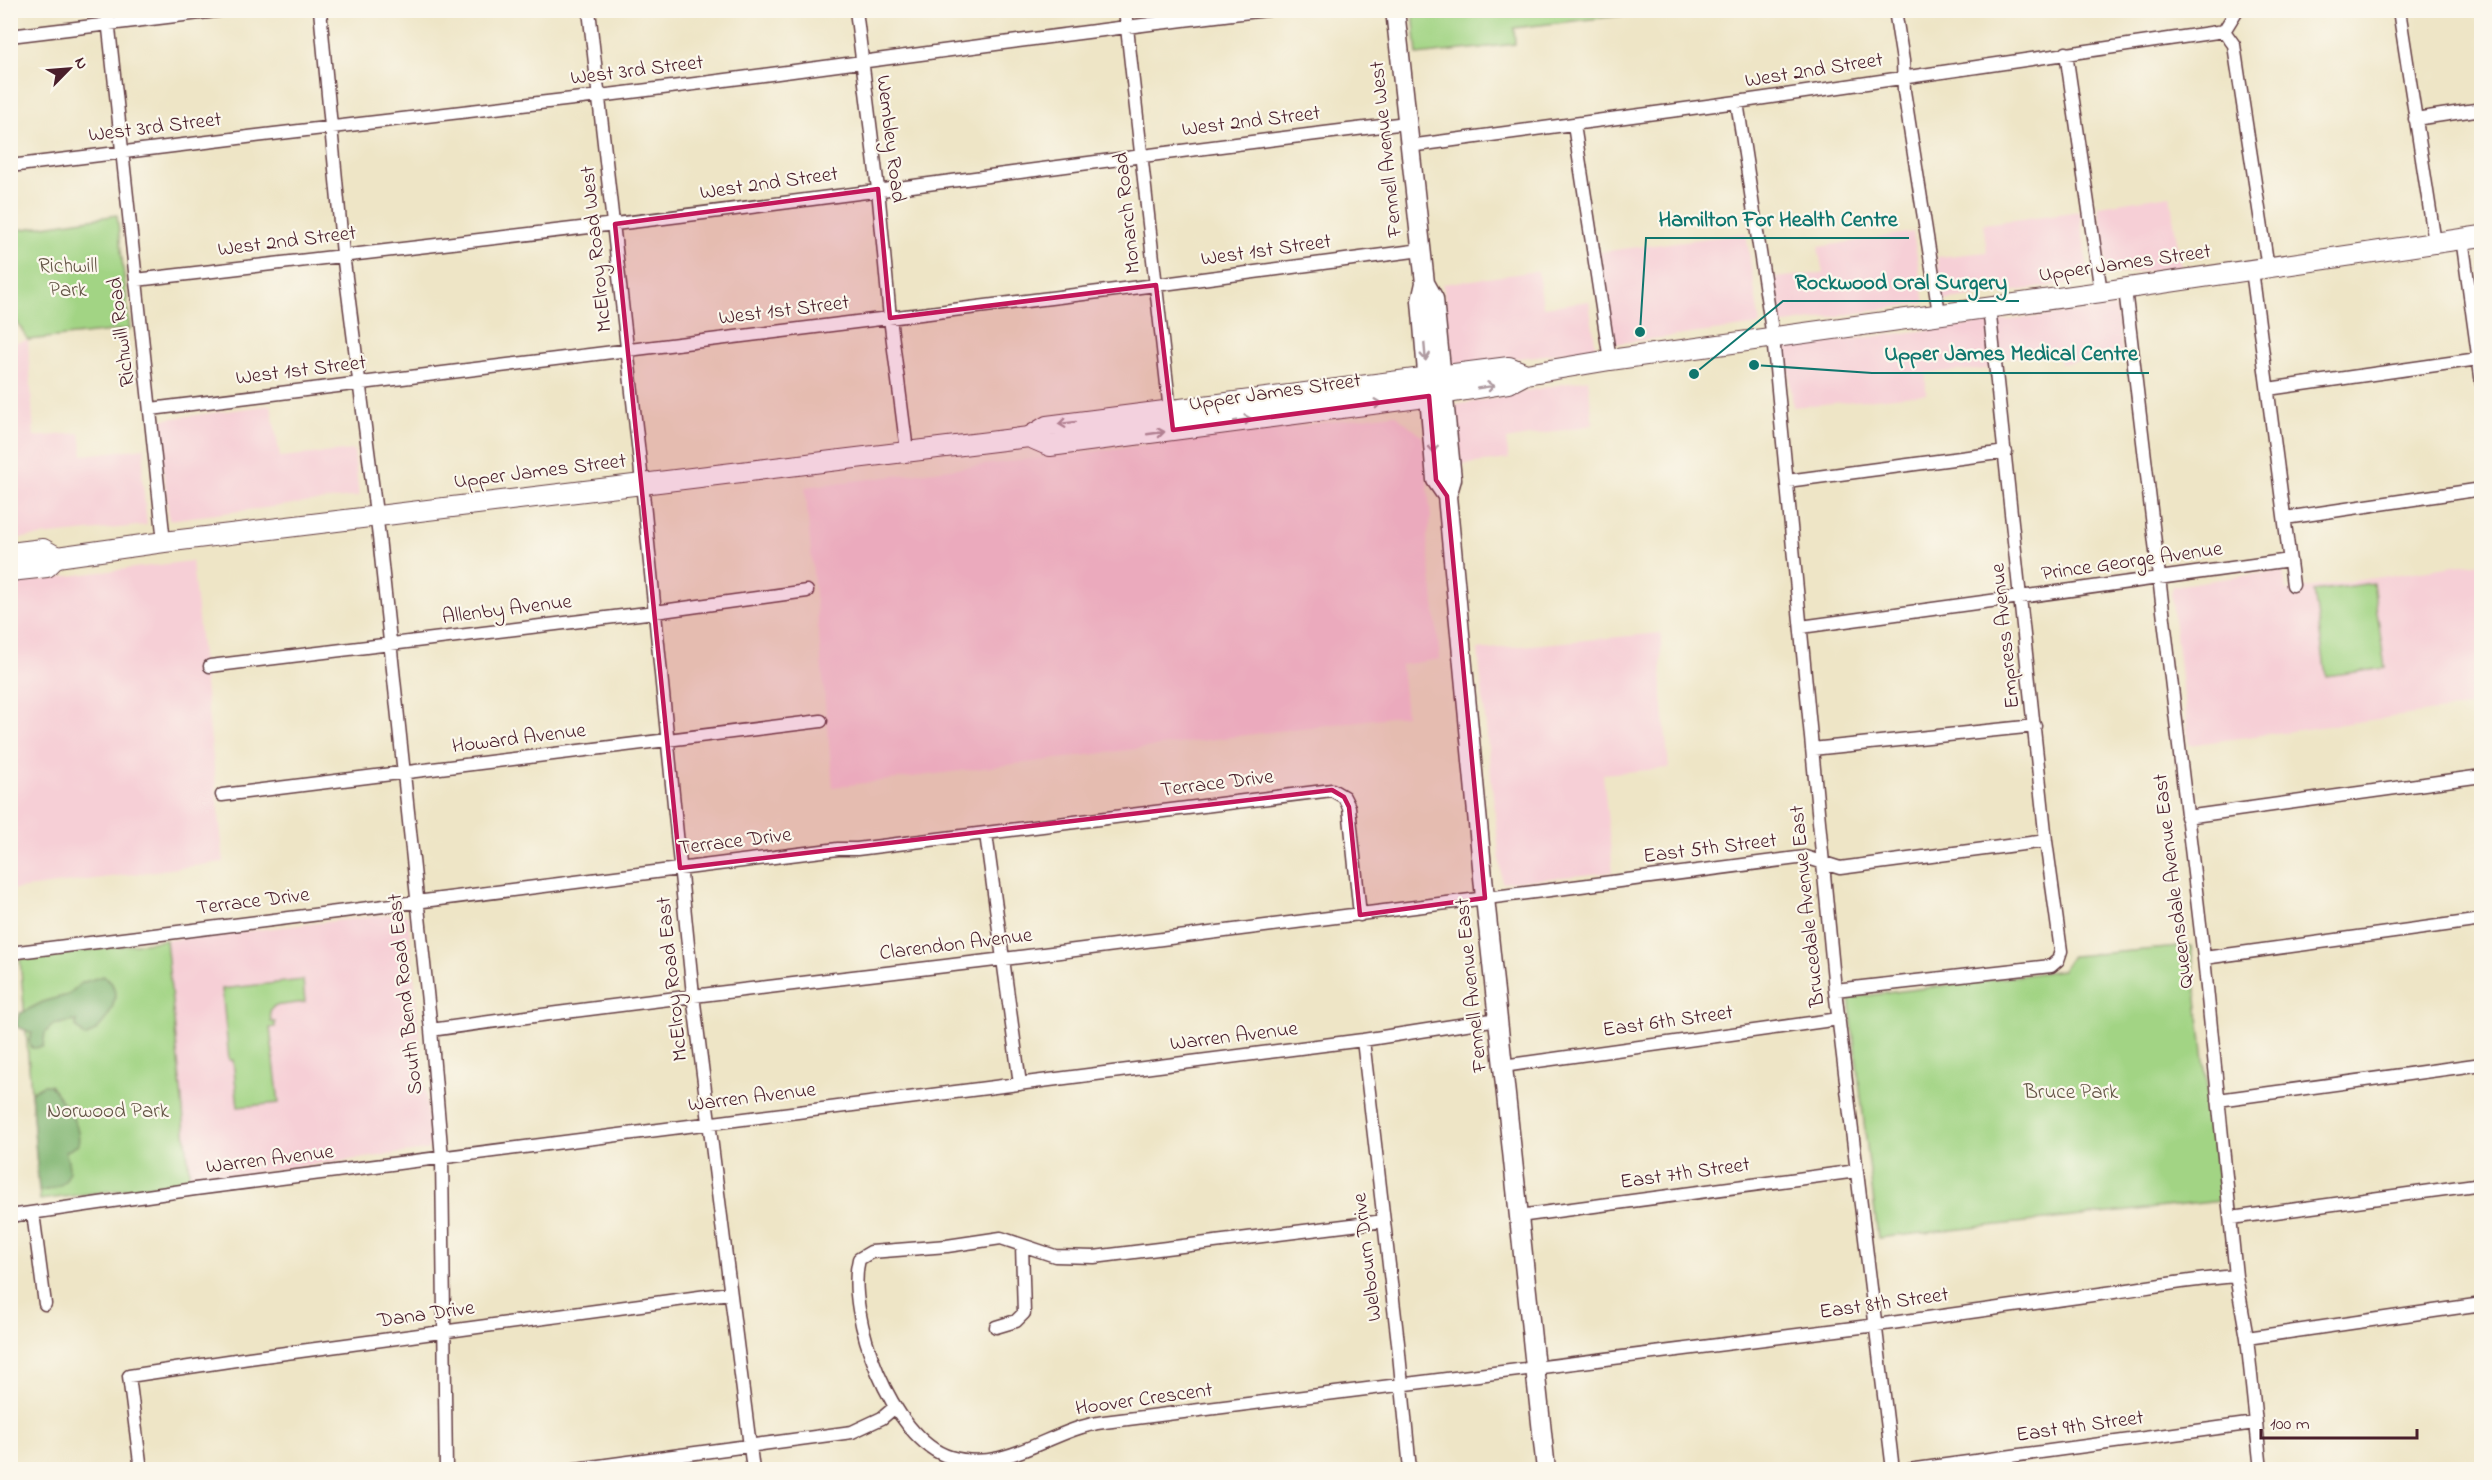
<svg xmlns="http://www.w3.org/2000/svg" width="2492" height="1480" font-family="'Indie Flower',sans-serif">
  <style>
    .built { fill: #f6cfd6 }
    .green { fill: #a2d484; stroke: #767a58; stroke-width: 1.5 }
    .forest { fill: #81b672; stroke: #666a4e; stroke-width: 1.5 }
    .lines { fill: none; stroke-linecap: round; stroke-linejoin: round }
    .street-casing { stroke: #633d42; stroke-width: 15 }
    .secondary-casing { stroke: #633d42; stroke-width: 21 }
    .primary-casing { stroke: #633d42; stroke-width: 22 }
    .street { stroke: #fff; stroke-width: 12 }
    .secondary { stroke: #fff; stroke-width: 18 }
    .primary { stroke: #fff; stroke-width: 20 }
    .oneway { stroke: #ae9aa0 }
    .marked { fill: #c2185b; fill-opacity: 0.2; stroke: #c2185b; stroke-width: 4.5; stroke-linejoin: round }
    .labels { text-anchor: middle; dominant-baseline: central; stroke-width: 4.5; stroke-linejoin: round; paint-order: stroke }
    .street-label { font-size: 21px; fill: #4a1f2b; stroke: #fbf7ec }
    .park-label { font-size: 21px; fill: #645546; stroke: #fbf7ec }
    .leader { fill: none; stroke: #0f766e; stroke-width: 2 }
    .callout-dot { fill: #0f766e; stroke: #fbf7ec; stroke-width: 2 }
    .callout-label { font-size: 22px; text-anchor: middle; font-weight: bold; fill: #0f766e; stroke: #fbf7ec; stroke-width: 4.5; stroke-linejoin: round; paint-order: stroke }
  </style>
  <rect width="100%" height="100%" fill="#fbf7ec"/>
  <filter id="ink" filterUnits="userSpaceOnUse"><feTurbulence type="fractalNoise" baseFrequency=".0167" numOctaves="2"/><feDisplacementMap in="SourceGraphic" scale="12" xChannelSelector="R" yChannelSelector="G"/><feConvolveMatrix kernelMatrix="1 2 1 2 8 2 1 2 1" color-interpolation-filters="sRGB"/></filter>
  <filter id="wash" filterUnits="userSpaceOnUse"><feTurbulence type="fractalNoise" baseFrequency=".008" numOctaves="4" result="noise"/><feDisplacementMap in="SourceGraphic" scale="24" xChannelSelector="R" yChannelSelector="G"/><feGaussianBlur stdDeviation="1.35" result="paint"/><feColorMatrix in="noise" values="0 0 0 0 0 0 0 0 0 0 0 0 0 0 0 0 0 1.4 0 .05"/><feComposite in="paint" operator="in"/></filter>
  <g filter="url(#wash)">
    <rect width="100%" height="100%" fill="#eee5c6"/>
    <path class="built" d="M 2170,195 L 2181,268 L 2108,275 L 2098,206 Z
      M 2080,211 L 2089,281 L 1942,301 L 1937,257 L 1987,252 L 1983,224 Z
      M 1913,232 L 1925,303 L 1779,325 L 1773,278 L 1823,273 L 1818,247 Z
      M 1746,233 L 1760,325 L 1614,344 L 1599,252 Z
      M 1538,271 L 1543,307 L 1589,301 L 1596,349 L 1451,366 L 1443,284 Z
      M 2116,307 L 2123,355 L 2060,364 L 2059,353 L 2002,358 L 2003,368 L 1926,373 L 1926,394 L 1793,407 L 1786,347 Z
      M 28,340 L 34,437 L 80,433 L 83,455 L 145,448 L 142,475 L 147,525 L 11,539 L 11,343 Z
      M 1588,379 L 1593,425 L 1506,440 L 1509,459 L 1460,465 L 1455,405 Z
      M 271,405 L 280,457 L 354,450 L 359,496 L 169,520 L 158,420 Z
      M 1395,414 L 1423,437 L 1431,519 L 1427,538 L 1440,659 L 1401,665 L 1406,715 L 833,787 L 805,487 Z
      M 192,561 L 224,862 L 11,890 L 10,583 Z
      M 2481,562 L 2481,705 L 2189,745 L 2171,593 L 2173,586 L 2283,570 L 2286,591 Z
      M 1661,633 L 1662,697 L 1669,768 L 1603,774 L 1613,872 L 1502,883 L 1478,650 Z
      M 404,913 L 408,917 L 431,1147 L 426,1150 L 190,1181 L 166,940 Z"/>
    <path class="green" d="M 1413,11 L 1413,10 L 1660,11 L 1514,28 L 1515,44 L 1417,55 Z
      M 117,215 L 130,329 L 28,340 L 11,312 L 11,231 Z
      M 2373,583 L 2385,668 L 2326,676 L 2314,591 Z
      M 166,940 L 190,1181 L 40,1200 L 20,959 Z
      M 2191,946 L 2220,1201 L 1878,1238 L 1849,998 L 2062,970 L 2072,956 Z
      M 303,980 L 305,1002 L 274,1006 L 270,1011 L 271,1022 L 275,1022 L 275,1027 L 270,1028 L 279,1103 L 238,1107 L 233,1060 L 229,1060 L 222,989 Z"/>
    <path class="forest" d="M 103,976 C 130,990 105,1029 85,1037 L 76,1026 L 76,1021 L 53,1025 L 45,1033 L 43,1047 L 32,1048 L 29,1041 L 32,1033 L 16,1026 L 19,1014 L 45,1001 L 68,995 L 81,983 Z
      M 43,1085 L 50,1085 C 61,1101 83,1124 78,1145 L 65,1152 C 75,1177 65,1189 39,1191 L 31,1092 Z"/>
  </g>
  <g filter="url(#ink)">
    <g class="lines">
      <defs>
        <path id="street" d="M 107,10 L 164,542
          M 320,10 L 343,254 L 379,537 L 431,1030 L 442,1158 L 446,1470
          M 589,10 L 640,463 L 693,995 L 753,1470
          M 856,10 L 878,189 L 890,318 L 907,451
          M 1125,10 L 1170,411
          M 1895,10 L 1903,61 L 1904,91 L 1939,313
          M 2399,10 L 2435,243
          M 2224,31 L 2234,45 L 2268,268
          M 2224,31 L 2237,10
          M 10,36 L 225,10
          M 2066,53 L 2101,292
          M 1737,102 L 1773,337 L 1835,990 L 1893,1470
          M 2415,119 L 2482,109
          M 1574,125 L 1610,360
          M 1409,146 L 1737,102 L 2224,31
          M 10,166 C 206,141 403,119 599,96 C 822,69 1044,35 1268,10
          M 2462,238 L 2482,384
          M 2252,270 L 2293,585
          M 136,280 C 296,260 456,244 615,224 C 879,192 1143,154 1407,123
          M 2125,289 L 2204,958 L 2236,1276 L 2247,1338 L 2261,1470
          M 2268,389 L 2478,359
          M 151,409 L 1156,285 L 1421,250
          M 1787,481 L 2006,452
          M 2285,518 L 2482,489
          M 1801,627 L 2290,560
          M 210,666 L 655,612 L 807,591
          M 1812,749 L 2035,726
          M 222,795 L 821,721
          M 2186,817 L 2482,776
          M 986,834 L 1020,1084
          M 10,953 L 838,849 L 857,849 L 1332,790 L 1344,797 L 1349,807 L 1360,915
          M 2204,958 L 2482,920
          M 1835,990 L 2051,966 L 2058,960 L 2061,951 L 2046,841 L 1989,307
          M 431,1030 C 622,1003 813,982 1004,959 C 1272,927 1538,891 1805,857 L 1840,868 L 2046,841
          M 1363,1040 L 1398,1343 L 1410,1470
          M 1503,1066 L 1839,1019
          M 2218,1100 L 2482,1064
          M 33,1213 L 45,1304
          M 10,1216 L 195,1189 L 1363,1040 L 1498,1019
          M 1519,1216 L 1857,1171
          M 2231,1218 L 2482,1184
          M 1384,1221 L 1094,1257 L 1055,1256 L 1001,1238 L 947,1246 L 871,1252 L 859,1259 C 845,1314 892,1440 950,1457 C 1007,1474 1050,1429 1104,1422 C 1362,1390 1620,1359 1877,1325 C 1956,1314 2035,1303 2114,1292 C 2155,1286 2196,1279 2236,1276
          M 996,1327 L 1016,1321 L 1024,1313 L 1022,1245
          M 2247,1338 L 2482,1304
          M 141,1470 L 129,1376 L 249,1358 L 729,1293
          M 569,1470 L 852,1432 L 882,1418 L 895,1407
          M 1909,1470 L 2255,1423"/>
        <path id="secondary" d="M 1395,10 L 1425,283 L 1421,301 L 1436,480 L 1447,496
          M 1425,283 L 1434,299 L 1452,479 L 1447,496 L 1485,898 L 1546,1470"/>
        <path id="primary" d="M 1029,437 L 1050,446 L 1418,398 L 1509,383 L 1526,374 L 1610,360 L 2101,292 L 2482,236
          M 10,553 L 43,549 L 57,557
          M 10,571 L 47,567 L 57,557 L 164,542 L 1029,437 L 1047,426 L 1509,367 L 1526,374"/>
      </defs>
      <use href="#street" class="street-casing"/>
      <use href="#secondary" class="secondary-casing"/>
      <use href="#primary" class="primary-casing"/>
      <use href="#street" class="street"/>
      <use href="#secondary" class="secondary"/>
      <use href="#primary" class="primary"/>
    </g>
    <defs><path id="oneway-shaft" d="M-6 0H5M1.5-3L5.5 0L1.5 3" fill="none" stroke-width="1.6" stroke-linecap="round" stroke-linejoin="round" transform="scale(1.5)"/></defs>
    <g class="oneway">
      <use href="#oneway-shaft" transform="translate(1425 352) rotate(85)"/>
      <use href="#oneway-shaft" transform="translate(1486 387) rotate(-9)"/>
      <use href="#oneway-shaft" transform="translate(1373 404) rotate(-7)"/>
      <use href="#oneway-shaft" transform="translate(1243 420) rotate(-8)"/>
      <use href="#oneway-shaft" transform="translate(1067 423) rotate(173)"/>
      <use href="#oneway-shaft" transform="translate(1156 433) rotate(-8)"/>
      <use href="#oneway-shaft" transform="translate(1433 444) rotate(85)"/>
    </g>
  </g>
  <path class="marked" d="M 878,189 L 890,318 L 1156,285 L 1173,430 L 1429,396 L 1436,480 L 1447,496 L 1485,898 L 1360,915 L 1349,807 L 1344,797 L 1332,790 L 680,868 L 615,224 Z"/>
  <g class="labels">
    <g class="street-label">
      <text transform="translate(637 71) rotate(-7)">West 3rd Street</text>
      <text transform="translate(1814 71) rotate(-9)">West 2nd Street</text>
      <text transform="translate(1251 122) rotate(-7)">West 2nd Street</text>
      <text transform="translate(155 128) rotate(-7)">West 3rd Street</text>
      <text transform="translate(890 139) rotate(83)">Wembley Road</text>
      <text transform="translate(1387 149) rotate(-96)">Fennell Avenue West</text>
      <text transform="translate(769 184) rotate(-8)">West 2nd Street</text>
      <text transform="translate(1128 213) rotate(-96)">Monarch Road</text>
      <text transform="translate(287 242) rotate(-7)">West 2nd Street</text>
      <text transform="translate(597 249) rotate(-96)">McElroy Road West</text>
      <text transform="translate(1266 251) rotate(-8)">West 1st Street</text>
      <text transform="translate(2125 264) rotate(-8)">Upper James Street</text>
      <text transform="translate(784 311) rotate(-7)">West 1st Street</text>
      <text transform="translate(122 332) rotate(-97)">Richwill Road</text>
      <text transform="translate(301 371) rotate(-7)">West 1st Street</text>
      <text transform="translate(1275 393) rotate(-8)">Upper James Street</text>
      <text transform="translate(540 472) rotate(-7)">Upper James Street</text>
      <text transform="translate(2132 562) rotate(-8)">Prince George Avenue</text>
      <text transform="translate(507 610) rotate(-7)">Allenby Avenue</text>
      <text transform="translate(2006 636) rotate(-96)">Empress Avenue</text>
      <text transform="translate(519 739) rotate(-7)">Howard Avenue</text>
      <text transform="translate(1217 784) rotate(-7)">Terrace Drive</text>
      <text transform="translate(735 842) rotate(-7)">Terrace Drive</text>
      <text transform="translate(1710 849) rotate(-7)">East 5th Street</text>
      <text transform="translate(2174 881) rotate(-97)">Queensdale Avenue East</text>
      <text transform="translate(253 902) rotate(-7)">Terrace Drive</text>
      <text transform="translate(1808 906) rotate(-96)">Brucedale Avenue East</text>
      <text transform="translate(956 945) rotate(-7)">Clarendon Avenue</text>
      <text transform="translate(673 979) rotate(-96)">McElroy Road East</text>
      <text transform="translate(1472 985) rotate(-96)">Fennell Avenue East</text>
      <text transform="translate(406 994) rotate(-96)">South Bend Road East</text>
      <text transform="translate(1668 1022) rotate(-8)">East 6th Street</text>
      <text transform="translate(1234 1037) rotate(-7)">Warren Avenue</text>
      <text transform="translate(752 1098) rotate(-7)">Warren Avenue</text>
      <text transform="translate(270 1160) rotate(-7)">Warren Avenue</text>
      <text transform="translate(1685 1174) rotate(-8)">East 7th Street</text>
      <text transform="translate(1368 1257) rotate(-97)">Welbourn Drive</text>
      <text transform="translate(1884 1304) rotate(-8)">East 8th Street</text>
      <text transform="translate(426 1315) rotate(-8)">Dana Drive</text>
      <text transform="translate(1144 1400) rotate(-8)">Hoover Crescent</text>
      <text transform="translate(2080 1427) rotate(-8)">East 9th Street</text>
    </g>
    <g class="park-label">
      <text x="68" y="267">Richwill<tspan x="68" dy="24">Park</tspan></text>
      <text x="2071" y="1093">Bruce Park</text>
      <text x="108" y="1112">Norwood Park</text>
    </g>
  </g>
  <path class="leader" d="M1640 332L1646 238H1909M1694 374L1783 301H2019M1754 365L1872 373H2149"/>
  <g class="callout-dot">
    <circle cx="1640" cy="332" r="6"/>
    <circle cx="1694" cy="374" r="6"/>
    <circle cx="1754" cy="365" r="6"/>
  </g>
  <g class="callout-label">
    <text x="1778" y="226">Hamilton For Health Centre</text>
    <text x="1901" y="289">Rockwood Oral Surgery</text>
    <text x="2011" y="360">Upper James Medical Centre</text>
  </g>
  <rect width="2492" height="1480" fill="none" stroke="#fbf7ec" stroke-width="36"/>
  <g transform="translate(69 69) rotate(65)" stroke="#fbf7ec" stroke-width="4.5" paint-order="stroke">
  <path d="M0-4.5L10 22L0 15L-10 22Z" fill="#4a1f2b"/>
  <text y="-9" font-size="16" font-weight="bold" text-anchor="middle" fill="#4a1f2b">N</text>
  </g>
  <path d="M2261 1429v9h156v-9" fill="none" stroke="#4a1f2b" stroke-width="3"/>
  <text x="2270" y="1429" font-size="18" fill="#4a1f2b" stroke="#fbf7ec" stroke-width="4.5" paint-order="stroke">100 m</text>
</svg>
